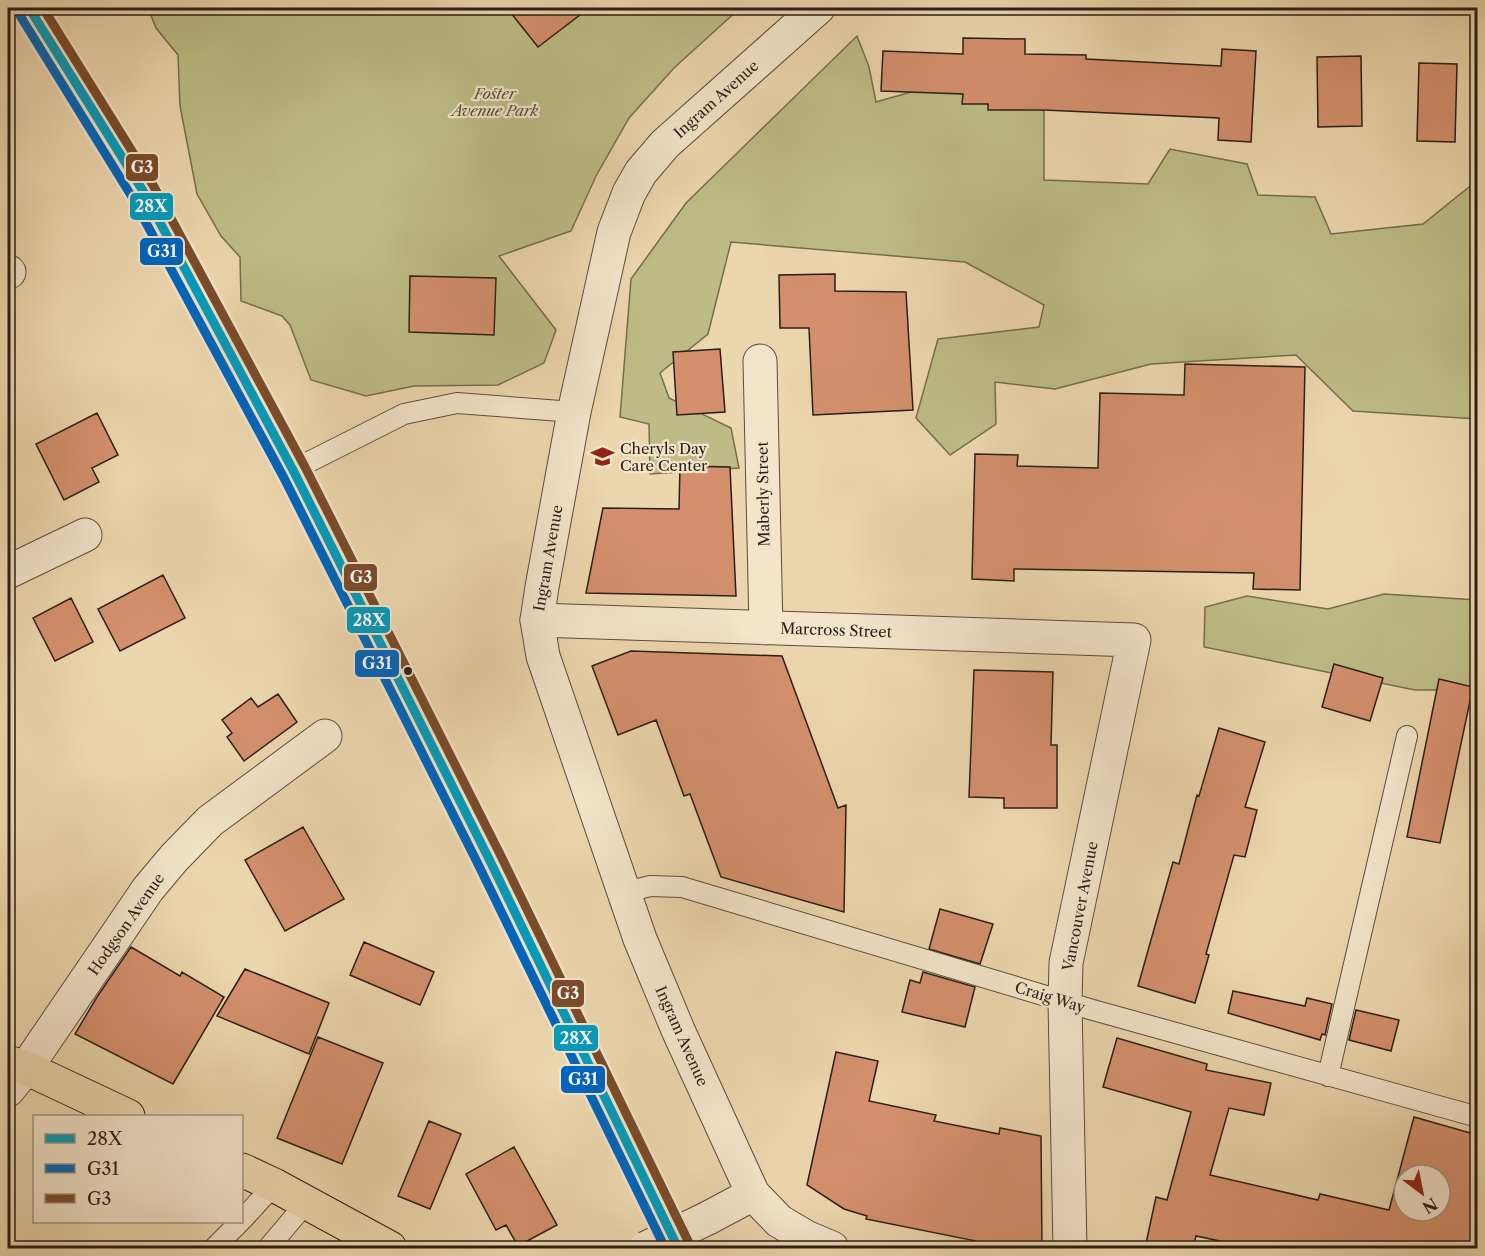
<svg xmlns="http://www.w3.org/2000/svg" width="1485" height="1256" font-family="'Libre Caslon Text',serif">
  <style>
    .green { fill: #bdbc86; stroke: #746d4f; stroke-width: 1.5 }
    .building { fill: #d4906d; stroke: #2b1e18; stroke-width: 1.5; fill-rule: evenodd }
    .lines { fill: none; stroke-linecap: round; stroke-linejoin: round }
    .service-casing { stroke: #5b4c3d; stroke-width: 22 }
    .minor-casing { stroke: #5b4c3d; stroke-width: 35 }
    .tertiary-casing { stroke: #5b4c3d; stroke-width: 35 }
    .primary-casing { stroke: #2b1e18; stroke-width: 35 }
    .service { stroke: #f3e4ca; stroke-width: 20 }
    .minor { stroke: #f3e4ca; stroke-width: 33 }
    .tertiary { stroke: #f3e4ca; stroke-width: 33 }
    .primary { stroke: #ecd6ad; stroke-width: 33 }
    .tertiary-bridge-casing { stroke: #5b4c3d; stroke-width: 35; stroke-linecap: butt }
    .tertiary-bridge { stroke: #f3e4ca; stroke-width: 33 }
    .bus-1-casing { stroke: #f3e4ca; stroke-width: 14 }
    .bus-2-casing { stroke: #f3e4ca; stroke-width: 14 }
    .bus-3-casing { stroke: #f3e4ca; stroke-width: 14 }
    .bus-1 { stroke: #049bbc; stroke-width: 9 }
    .bus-2 { stroke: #0065bd; stroke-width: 9 }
    .bus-3 { stroke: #7a4b2a; stroke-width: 9 }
    .bus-dot { fill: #2b1e18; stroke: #f3e4ca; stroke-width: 2 }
    .labels { text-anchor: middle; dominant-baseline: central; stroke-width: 4.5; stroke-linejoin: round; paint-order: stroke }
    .park-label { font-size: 15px; font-style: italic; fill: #574d39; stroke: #f3e4ca }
    .street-label { font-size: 15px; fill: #2b1e18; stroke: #f3e4ca }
    .poi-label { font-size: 15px; fill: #2b1e18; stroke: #f3e4ca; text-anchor: start }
    .line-badge { stroke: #f3e4ca; stroke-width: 2 }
    .badge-label { font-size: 16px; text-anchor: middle; font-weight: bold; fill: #fff }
  </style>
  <rect width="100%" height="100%" fill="#ecd6ad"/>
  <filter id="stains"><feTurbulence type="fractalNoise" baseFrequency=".00333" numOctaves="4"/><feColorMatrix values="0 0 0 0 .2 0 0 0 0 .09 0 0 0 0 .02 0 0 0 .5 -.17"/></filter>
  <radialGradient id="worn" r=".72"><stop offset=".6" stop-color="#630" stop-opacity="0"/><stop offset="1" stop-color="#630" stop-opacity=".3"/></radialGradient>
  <path class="green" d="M 148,8 L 740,8 L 674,68 L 629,118 L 596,176 L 571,231 L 499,256 L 556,330 L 544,363 L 498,385 L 414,386 L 366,396 L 311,380 L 290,325 L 282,316 L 241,301 L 240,257 L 221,236 L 197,194 L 180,106 L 178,55 L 156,28 Z
    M 857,36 L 869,67 L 876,102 L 953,80 L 1044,111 L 1044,180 L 1148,184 L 1170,149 L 1247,164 L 1258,195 L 1315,197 L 1331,234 L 1423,224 L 1474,183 L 1477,183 L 1477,419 L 1353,411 L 1296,355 L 1151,364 L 1055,389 L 995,382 L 996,424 L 950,455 L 916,418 L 938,339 L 1039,327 L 1044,305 L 965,262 L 731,242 L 708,334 L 660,373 L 669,398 L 731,428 L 739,468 L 650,474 L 649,424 L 620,417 L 631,279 L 686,203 Z
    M 1384,594 L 1477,600 L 1477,690 L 1415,690 L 1204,647 L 1205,607 L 1247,596 L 1328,609 Z"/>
  <path class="building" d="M 507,8 L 589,8 L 538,47 Z
    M 963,38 L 1025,39 L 1025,54 L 1086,55 L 1086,59 L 1221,66 L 1222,49 L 1256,51 L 1251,142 L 1218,140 L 1219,118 L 1044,110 L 988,110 L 988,104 L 962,104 L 963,94 L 881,91 L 883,51 L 963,54 Z
    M 1361,56 L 1362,126 L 1318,127 L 1317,57 Z
    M 1419,63 L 1457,64 L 1455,142 L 1417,141 Z
    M 835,274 L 835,291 L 906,292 L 913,410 L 813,415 L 809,328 L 780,328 L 779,275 Z
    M 410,276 L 496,278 L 494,335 L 409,332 Z
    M 720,349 L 725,412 L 677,415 L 673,352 Z
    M 1185,364 L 1305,367 L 1300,590 L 1253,589 L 1254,573 L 1014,569 L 1014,581 L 972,579 L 975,454 L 1018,455 L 1017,466 L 1098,468 L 1100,393 L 1184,395 Z
    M 97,413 L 118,455 L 92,468 L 99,482 L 64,500 L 36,444 Z
    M 680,466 L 730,467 L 736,596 L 586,593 L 603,508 L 679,509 Z
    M 163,575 L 185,618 L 120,651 L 98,609 Z
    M 71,598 L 93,642 L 55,661 L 33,618 Z
    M 631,651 L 782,656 L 838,808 L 846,805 L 844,912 L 721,877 L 690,794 L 684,796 L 656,720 L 618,735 L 592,666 Z
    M 1334,664 L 1383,678 L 1370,721 L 1322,707 Z
    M 974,670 L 1053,672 L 1051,745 L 1057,745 L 1057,808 L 1004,808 L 1004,798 L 969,797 Z
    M 1439,679 L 1473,687 L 1440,843 L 1407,837 Z
    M 278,694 L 297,722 L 244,761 L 227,737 L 232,733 L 222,720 L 251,698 L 258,707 Z
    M 1219,728 L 1265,742 L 1245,807 L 1257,810 L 1245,857 L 1234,855 L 1206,954 L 1209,955 L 1195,1003 L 1138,986 L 1173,862 L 1179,864 L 1197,795 L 1199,796 Z
    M 303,827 L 344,899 L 285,931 L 245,860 Z
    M 940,909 L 993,924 L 980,964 L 929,949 Z
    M 364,942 L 434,972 L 420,1005 L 350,975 Z
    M 131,947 L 180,976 L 182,972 L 224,997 L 173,1084 L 75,1034 L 97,997 Z
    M 245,969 L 329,1003 L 309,1054 L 217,1016 Z
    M 923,972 L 975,987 L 965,1027 L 902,1012 L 910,980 L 920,983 Z
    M 1233,991 L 1305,1006 L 1307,998 L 1332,1004 L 1325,1035 L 1322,1034 L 1320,1040 L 1228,1013 Z
    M 1356,1010 L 1399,1020 L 1391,1051 L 1349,1040 Z
    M 318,1037 L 383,1063 L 342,1164 L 277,1138 Z
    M 1117,1038 L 1207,1064 L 1206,1070 L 1271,1083 L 1264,1115 L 1229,1108 L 1210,1175 L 1318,1200 L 1320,1194 L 1389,1210 L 1414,1117 L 1474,1134 L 1471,1148 L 1478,1149 L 1478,1248 L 1253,1248 L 1196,1236 L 1193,1248 L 1145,1248 L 1156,1197 L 1167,1200 L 1191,1112 L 1103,1087 ZM 1404,1175 L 1440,1175 L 1440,1211 L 1404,1211 Z
    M 836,1052 L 878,1061 L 869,1101 L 936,1115 L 934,1121 L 999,1134 L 1000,1128 L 1041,1136 L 1042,1248 L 975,1248 L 976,1241 L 866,1219 L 867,1216 L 844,1209 L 807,1185 Z
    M 429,1121 L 461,1134 L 430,1209 L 398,1196 Z
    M 514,1147 L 557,1225 L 518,1246 L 506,1225 L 496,1230 L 466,1174 Z"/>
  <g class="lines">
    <defs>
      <path id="service" d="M 29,8 C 72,77 117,146 157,217 C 344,551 509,898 675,1243
        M 293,470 L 404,414 L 457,403 L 574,412
        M 623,893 L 650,886 L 682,887 L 1093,1010 L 1478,1117
        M 1328,1076 L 1407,736
        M 242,1220 L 274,1185
        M 214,1248 L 240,1222
        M 268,1248 L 306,1203"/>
      <path id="minor" d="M 8,272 L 9,272
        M 760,361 L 766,628
        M 8,572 L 85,535
        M 537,620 L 1134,640 L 1066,963 L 1065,1002 L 1070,1248
        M 8,1090 L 26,1068 L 148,889 L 174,858 L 210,821 L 325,736"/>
      <path id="tertiary" d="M 818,8 L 665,144 L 641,172 L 629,193 L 614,232 L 574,412 L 542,587 L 537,620 L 543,656 L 640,939 L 678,1030 L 753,1194 L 779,1221 L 806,1237 L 832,1248
        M 708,1218 L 753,1194"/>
      <path id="primary" d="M 8,1062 L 26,1068 L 128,1116
        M 242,1170 L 274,1185 L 390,1248"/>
    </defs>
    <use href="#service" class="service-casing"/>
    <use href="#minor" class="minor-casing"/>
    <use href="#tertiary" class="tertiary-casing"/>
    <use href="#primary" class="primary-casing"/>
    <use href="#service" class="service"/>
    <use href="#minor" class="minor"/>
    <use href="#tertiary" class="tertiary"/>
    <use href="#primary" class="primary"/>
    <defs>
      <path id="tertiary-bridge" d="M 646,1248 L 708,1218"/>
    </defs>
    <use href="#tertiary-bridge" class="tertiary-bridge-casing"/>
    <use href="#tertiary-bridge" class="tertiary-bridge"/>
    <defs>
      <path id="bus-1" d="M 29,8 L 143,191 L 294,472 L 489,859 L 678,1248"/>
      <path id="bus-2" d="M 19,14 L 132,197 L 284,478 L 478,864 L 665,1248"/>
      <path id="bus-3" d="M 43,8 L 153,185 L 305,467 L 500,854 L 689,1243"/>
    </defs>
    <use href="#bus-1" class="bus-1-casing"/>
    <use href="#bus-2" class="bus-2-casing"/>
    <use href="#bus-3" class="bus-3-casing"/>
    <use href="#bus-1" class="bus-1"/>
    <use href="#bus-2" class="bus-2"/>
    <use href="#bus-3" class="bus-3"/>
  </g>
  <defs>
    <symbol id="school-bare" viewBox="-9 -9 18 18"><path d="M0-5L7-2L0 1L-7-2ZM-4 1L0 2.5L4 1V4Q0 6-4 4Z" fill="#8f2418" stroke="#f3e4ca" stroke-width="2.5" paint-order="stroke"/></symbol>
  </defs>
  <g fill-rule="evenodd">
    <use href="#school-bare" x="586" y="440" width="33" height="33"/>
  </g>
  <circle class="bus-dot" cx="408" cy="671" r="5"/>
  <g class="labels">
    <g class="park-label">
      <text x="495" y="93">Foster<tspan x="495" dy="17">Avenue Park</tspan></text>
    </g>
    <g class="street-label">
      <text transform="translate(716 99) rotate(-42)">Ingram Avenue</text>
      <text transform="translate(763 494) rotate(-91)">Maberly Street</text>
      <text transform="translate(548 558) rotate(-80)">Ingram Avenue</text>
      <text transform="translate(836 630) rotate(2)">Marcross Street</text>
      <text transform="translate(1080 906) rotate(-79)">Vancouver Avenue</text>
      <text transform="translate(126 924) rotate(-55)">Hodgson Avenue</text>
      <text transform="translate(1050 997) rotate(17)">Craig Way</text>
      <text transform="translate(682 1036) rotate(66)">Ingram Avenue</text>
    </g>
    <g class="poi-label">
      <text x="620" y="448">Cheryls Day<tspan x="620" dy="17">Care Center</tspan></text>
    </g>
  </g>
  <g class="line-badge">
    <rect x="125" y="153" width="34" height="29" rx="6" fill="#7a4b2a"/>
    <rect x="129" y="192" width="45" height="29" rx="6" fill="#049bbc"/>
    <rect x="139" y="237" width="45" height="29" rx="6" fill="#0065bd"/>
    <rect x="343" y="563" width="35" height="29" rx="6" fill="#7a4b2a"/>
    <rect x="346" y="606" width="45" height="28" rx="6" fill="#049bbc"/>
    <rect x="354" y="649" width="46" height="29" rx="6" fill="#0065bd"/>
    <rect x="551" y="979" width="34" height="29" rx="6" fill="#7a4b2a"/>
    <rect x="553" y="1024" width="46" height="28" rx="6" fill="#049bbc"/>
    <rect x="560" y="1065" width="46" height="29" rx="6" fill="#0065bd"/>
  </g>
  <g class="badge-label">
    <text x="142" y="173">G3</text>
    <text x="151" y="212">28X</text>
    <text x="162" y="257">G31</text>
    <text x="361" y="583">G3</text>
    <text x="369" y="626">28X</text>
    <text x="377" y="669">G31</text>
    <text x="568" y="999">G3</text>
    <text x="576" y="1044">28X</text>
    <text x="583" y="1085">G31</text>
  </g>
  <rect width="1485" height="1256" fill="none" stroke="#ecd6ad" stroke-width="30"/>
  <rect x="9" y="9" width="1467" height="1238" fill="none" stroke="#2b1e18" stroke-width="3"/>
  <rect x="15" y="15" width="1455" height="1226" fill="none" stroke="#2b1e18" stroke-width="1.5"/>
  <rect x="33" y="1115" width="210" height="108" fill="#f3e4ca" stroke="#a39583" stroke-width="1.5"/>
  <rect x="45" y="1134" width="30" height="9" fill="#049bbc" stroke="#a39583" stroke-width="1.5"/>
  <text x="87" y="1145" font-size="18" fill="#2b1e18">28X</text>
  <rect x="45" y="1164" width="30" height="9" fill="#0065bd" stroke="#a39583" stroke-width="1.5"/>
  <text x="87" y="1175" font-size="18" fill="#2b1e18">G31</text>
  <rect x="45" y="1194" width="30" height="9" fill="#7a4b2a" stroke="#a39583" stroke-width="1.5"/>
  <text x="87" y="1205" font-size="18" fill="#2b1e18">G3</text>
  <g transform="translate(1422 1193) rotate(148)"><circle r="28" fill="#f3e4ca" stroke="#a39583" stroke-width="1.5"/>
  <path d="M0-4.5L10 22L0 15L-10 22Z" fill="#8f2418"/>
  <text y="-9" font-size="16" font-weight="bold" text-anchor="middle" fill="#2b1e18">N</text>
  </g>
  <rect width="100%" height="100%" filter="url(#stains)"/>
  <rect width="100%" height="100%" fill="url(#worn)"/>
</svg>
